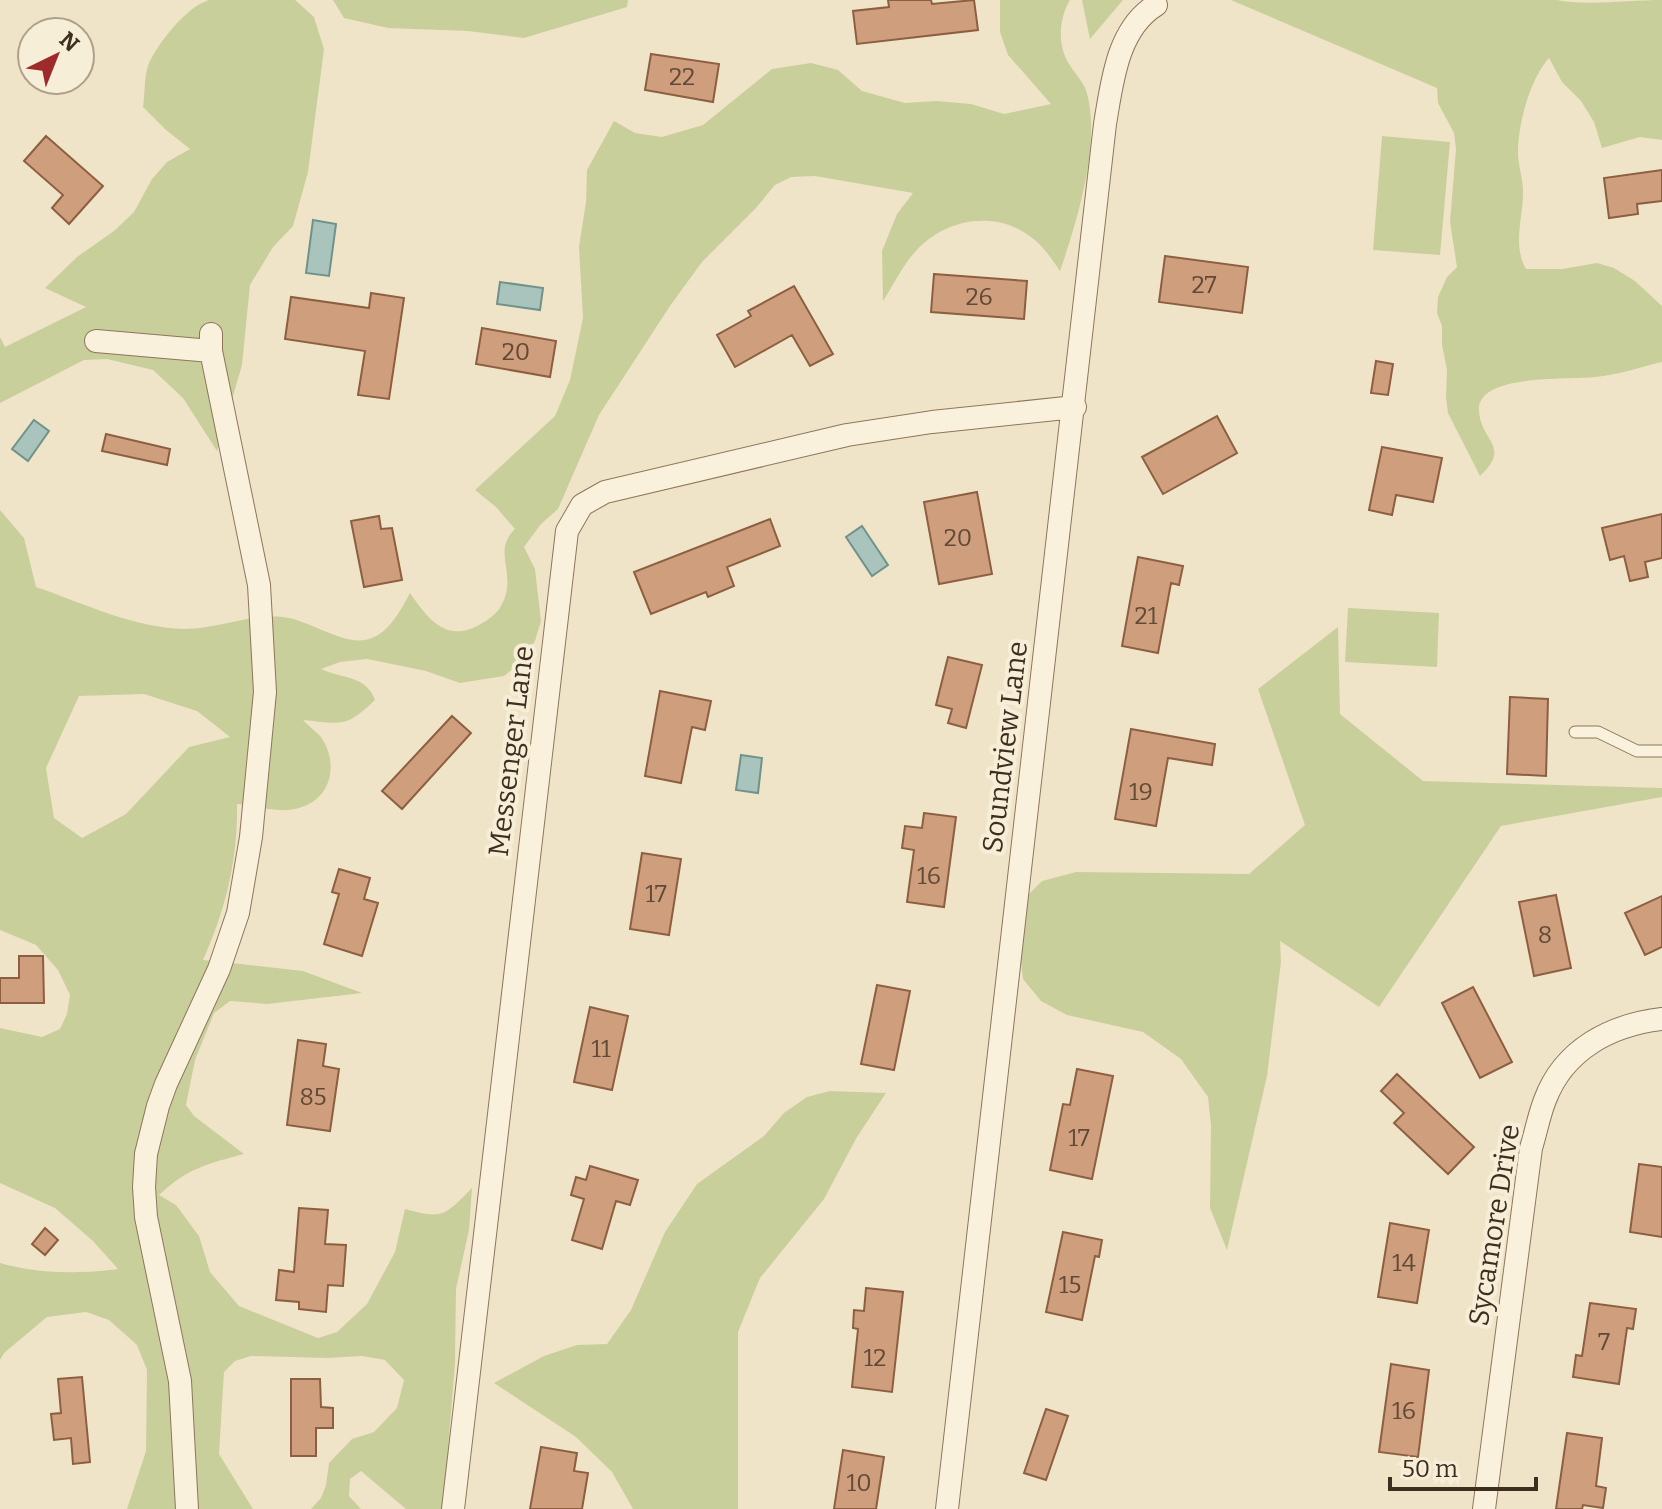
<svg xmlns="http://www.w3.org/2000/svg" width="1662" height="1509" font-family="Bitter,serif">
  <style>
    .green { fill: #c9cf9b; fill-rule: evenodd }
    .water { fill: #a9c4bc; stroke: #6f938a; stroke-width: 2 }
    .building { fill: #cf9f7d; stroke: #8d5f41; stroke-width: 2 }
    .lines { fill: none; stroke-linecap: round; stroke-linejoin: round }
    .lane-casing { stroke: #8d765c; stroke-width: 13 }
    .street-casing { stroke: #8d765c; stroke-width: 24 }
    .lane { stroke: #faf1dc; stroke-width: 11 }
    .street { stroke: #faf1dc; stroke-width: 22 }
    .labels { text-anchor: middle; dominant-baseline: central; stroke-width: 8; stroke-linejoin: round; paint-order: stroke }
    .number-label { font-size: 24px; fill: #624a37 }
    .street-label { font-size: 28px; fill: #3d2e20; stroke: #f7eed8 }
  </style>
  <rect width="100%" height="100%" fill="#f0e4c8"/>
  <path class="green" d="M 209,0 L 295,0 L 314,17 L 324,49 L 308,172 L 293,226 L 273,247 L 250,285 L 242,365 L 217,451 L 183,398 L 153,370 L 107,359 L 84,360 L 0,403 L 0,337 L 5,347 L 86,307 L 45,288 L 77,257 L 114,231 L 134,212 L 152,179 L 167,162 L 190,149 L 166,130 L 143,107 C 145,94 144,75 149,63 C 159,42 186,7 209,0 Z
    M 333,0 L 628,0 L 627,7 L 524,38 L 468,31 L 388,28 L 344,18 Z
    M 1000,0 L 1070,0 C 1059,18 1057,45 1069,64 C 1074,73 1083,81 1086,90 C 1102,141 1077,222 1060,271 C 1053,261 1046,250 1036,241 C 998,207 940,218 910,258 C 900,271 892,287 883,301 L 882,251 L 897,214 L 913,193 L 815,176 L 791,177 L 775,185 L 755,209 L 702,262 L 670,306 L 599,415 L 558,509 L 541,524 L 524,547 L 535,569 L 541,621 L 535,641 L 523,660 L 504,676 L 460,683 L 426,671 L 367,659 L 340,662 L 321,669 C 339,678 367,675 375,700 C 346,728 341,724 303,720 C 308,726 316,731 321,737 C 339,763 332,799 299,808 C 279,814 257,806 237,804 C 238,859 226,909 203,960 L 303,971 L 362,993 L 267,1004 L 230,1001 L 214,1013 L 195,1060 L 186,1105 L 194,1116 L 244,1154 C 207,1164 188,1168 159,1195 L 176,1205 L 199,1236 L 210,1272 L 239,1306 L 318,1338 L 337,1332 L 367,1304 L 395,1252 L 405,1209 C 444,1220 445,1215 472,1188 L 469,1230 L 456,1289 L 455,1363 L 443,1509 L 406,1509 L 361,1471 L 350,1479 L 349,1496 L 361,1509 L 311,1509 L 321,1498 L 326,1485 L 329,1463 L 352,1439 L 374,1432 L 397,1408 L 404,1380 L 385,1360 L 362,1356 L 327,1358 L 251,1356 L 235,1361 L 224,1372 L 219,1454 L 253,1509 L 127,1509 L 146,1451 L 147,1370 L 137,1345 L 109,1320 L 86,1312 L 47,1317 L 4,1353 L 0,1360 L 0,1263 C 37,1274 80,1274 118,1269 L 93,1241 L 55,1208 L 0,1183 L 0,1028 L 42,1037 L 60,1029 L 67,1014 L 70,995 L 58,970 L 36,945 L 0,930 L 0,510 L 24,538 L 36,587 C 83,603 134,628 184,629 C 217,629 249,614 282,617 C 308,619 340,644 365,640 C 388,636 400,611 410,593 C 428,619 446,643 479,625 C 488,620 498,613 502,604 C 518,574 491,552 515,529 L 496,507 L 475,490 L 555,416 L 570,380 L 583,318 L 579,247 L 586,202 L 587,170 L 614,121 L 635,133 L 662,137 L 703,125 L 772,69 L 811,63 L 838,70 L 862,91 L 905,103 L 936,101 L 971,104 L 1004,114 L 1051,104 L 1008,55 L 1000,32 ZM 144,694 L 197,711 L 230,737 L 189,747 L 126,814 L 82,838 L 54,818 L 46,768 L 79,696 Z
    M 1082,0 L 1123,0 L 1090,39 Z
    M 1231,0 L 1557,0 C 1584,6 1631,0 1662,0 L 1662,140 L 1640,137 L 1602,148 L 1594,122 L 1581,101 L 1562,82 L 1549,58 C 1530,79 1518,124 1518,152 C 1518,167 1524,181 1523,196 C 1522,221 1513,246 1526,269 L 1562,269 L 1597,263 L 1614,268 L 1635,281 L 1662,306 L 1662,362 C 1640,367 1618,375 1595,377 C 1571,380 1476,373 1479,411 C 1481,442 1512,446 1480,476 L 1448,413 L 1446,397 L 1447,370 L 1442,345 L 1442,326 L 1437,313 L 1438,297 L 1447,277 L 1457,267 L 1450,222 L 1456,149 L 1454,133 L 1438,103 L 1437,88 Z
    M 1382,136 L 1450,142 L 1440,255 L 1373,250 Z
    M 1348,608 L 1439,613 L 1437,667 L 1345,662 Z
    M 1338,627 L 1340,714 L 1423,781 L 1662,788 L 1662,797 L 1501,826 L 1379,1007 L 1280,941 L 1281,962 L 1267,1076 L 1227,1250 L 1210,1208 L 1211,1125 L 1208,1097 L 1181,1059 L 1143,1032 L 1067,1015 L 1041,1001 L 1023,979 L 1019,945 L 1027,896 L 1042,881 L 1076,872 L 1249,874 L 1305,825 L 1258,689 Z
    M 830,1091 L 886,1093 L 857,1137 L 824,1199 L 760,1278 L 738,1332 L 738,1509 L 633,1509 L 612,1472 L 576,1437 L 494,1383 L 544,1356 L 577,1345 L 607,1344 L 631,1310 L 665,1232 L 697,1184 L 764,1136 L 784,1113 L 807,1097 Z"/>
  <path class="water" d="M 313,220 L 336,224 L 329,276 L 306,273 Z
    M 500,282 L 543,288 L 540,310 L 497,304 Z
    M 34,420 L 49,431 L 28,461 L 12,449 Z
    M 862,526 L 888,565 L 872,576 L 846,537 Z
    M 741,755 L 762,758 L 758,793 L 736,790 Z"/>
  <path class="building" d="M 888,0 L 931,0 L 932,4 L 974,0 L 978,30 L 857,44 L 853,11 L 889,7 Z
    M 651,54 L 719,64 L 713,102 L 645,90 Z
    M 46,136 L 103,186 L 69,224 L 52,208 L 63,195 L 24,161 Z
    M 1662,170 L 1662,201 L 1637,204 L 1638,214 L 1609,218 L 1604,178 Z
    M 1165,256 L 1248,267 L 1242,313 L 1159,302 Z
    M 934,274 L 1027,281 L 1024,319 L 931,312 Z
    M 794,286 L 833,354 L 810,366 L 792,335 L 735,367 L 717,335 L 751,316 L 748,311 Z
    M 371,293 L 404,298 L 389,399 L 358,395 L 365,351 L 285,339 L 291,297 L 369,308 Z
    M 482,328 L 556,341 L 550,377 L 476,364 Z
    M 1376,361 L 1393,364 L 1388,395 L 1371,393 Z
    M 1217,416 L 1237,453 L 1163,494 L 1142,457 Z
    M 106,434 L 170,449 L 167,465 L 102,451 Z
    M 1382,447 L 1442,458 L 1433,502 L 1396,495 L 1392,515 L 1369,510 Z
    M 977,492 L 992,574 L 939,584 L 924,502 Z
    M 1662,514 L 1662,558 L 1645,562 L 1648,577 L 1630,581 L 1624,556 L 1610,560 L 1602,528 Z
    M 379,516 L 381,529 L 392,528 L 402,580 L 364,587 L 351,521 Z
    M 770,519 L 780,546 L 727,567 L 734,586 L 708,597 L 706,592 L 651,614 L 634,572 Z
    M 1138,557 L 1183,566 L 1179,585 L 1171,583 L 1158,653 L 1122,646 Z
    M 948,657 L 982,665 L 966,728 L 948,723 L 952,709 L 936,705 Z
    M 660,691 L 711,701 L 705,730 L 692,727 L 681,783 L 645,776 Z
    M 1510,697 L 1548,699 L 1546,776 L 1507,774 Z
    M 452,716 L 471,733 L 402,809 L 382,791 Z
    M 1131,729 L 1215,744 L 1212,765 L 1168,758 L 1156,826 L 1115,819 Z
    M 924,813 L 956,817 L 944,907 L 907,902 L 914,850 L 902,848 L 905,826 L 922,828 Z
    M 642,853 L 681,859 L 669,935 L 630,929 Z
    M 339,869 L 370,878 L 364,899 L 378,903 L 362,956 L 324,944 L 339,894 L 332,892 Z
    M 1556,895 L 1571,968 L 1534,976 L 1519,902 Z
    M 1662,896 L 1662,947 L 1645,955 L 1625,913 Z
    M 19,956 L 43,956 L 44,1003 L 0,1003 L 0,978 L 19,978 Z
    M 877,985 L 910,991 L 894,1070 L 861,1064 Z
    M 1473,987 L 1512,1062 L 1480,1078 L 1442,1003 Z
    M 590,1007 L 628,1016 L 612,1090 L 574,1082 Z
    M 298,1040 L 326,1044 L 323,1066 L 339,1069 L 330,1131 L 287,1125 Z
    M 1077,1069 L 1113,1076 L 1092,1179 L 1050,1170 L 1063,1104 L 1070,1105 Z
    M 1397,1074 L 1474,1147 L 1448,1174 L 1394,1123 L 1404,1113 L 1381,1091 Z
    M 1639,1164 L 1662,1167 L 1662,1237 L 1630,1232 Z
    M 590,1166 L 638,1180 L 630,1205 L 616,1201 L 602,1249 L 572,1240 L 584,1199 L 571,1195 L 576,1177 L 586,1180 Z
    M 299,1208 L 328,1210 L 325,1244 L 346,1245 L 343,1286 L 328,1285 L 326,1312 L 299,1309 L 299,1302 L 276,1300 L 279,1270 L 294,1272 Z
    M 1390,1223 L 1429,1230 L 1417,1303 L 1378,1297 Z
    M 45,1228 L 58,1240 L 45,1255 L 32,1244 Z
    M 1063,1232 L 1102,1240 L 1099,1257 L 1095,1256 L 1082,1320 L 1046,1312 Z
    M 866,1288 L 903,1292 L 892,1392 L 852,1387 L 858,1329 L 853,1328 L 854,1310 L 864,1311 Z
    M 1590,1303 L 1636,1309 L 1633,1329 L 1627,1328 L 1619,1384 L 1573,1377 L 1576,1355 L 1582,1356 Z
    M 1391,1364 L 1429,1370 L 1418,1457 L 1379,1452 Z
    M 82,1377 L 90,1462 L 73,1464 L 71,1438 L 54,1440 L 51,1414 L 61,1413 L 58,1379 Z
    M 291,1379 L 320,1379 L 321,1407 L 333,1408 L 333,1428 L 316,1428 L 316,1456 L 291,1456 Z
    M 1046,1409 L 1068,1416 L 1046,1480 L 1024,1473 Z
    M 1567,1433 L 1602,1438 L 1596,1486 L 1606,1488 L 1603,1508 L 1583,1505 L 1582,1509 L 1556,1509 Z
    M 541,1447 L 577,1453 L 574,1471 L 588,1473 L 582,1509 L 530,1509 Z
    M 843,1450 L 884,1457 L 876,1509 L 834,1509 Z"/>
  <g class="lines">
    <defs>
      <path id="lane" d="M 1575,732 L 1598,732 L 1637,751 L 1662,751"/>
      <path id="street" d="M 96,341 L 211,351
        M 187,1509 L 180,1381 L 146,1217 L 144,1187 L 146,1154 L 158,1106 L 166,1084 L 219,969 L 238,913 L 251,837 L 265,692 L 259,585 L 211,351 L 211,334
        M 453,1509 L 567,531 L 582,505 L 605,492 L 847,435 L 932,422 L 1075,407
        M 947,1509 L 1105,124 C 1112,83 1117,29 1156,5
        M 1484,1509 L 1531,1148 C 1536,1132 1539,1115 1545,1100 C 1564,1049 1611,1025 1662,1019"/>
    </defs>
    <use href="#lane" class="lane-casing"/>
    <use href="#street" class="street-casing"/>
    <use href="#lane" class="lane"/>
    <use href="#street" class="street"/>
  </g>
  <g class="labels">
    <g class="number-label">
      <text x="682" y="77">22</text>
      <text x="1204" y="285">27</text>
      <text x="979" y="297">26</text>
      <text x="516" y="352">20</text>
      <text x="958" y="538">20</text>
      <text x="1146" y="616">21</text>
      <text x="1141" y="792">19</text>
      <text x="929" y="876">16</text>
      <text x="656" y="894">17</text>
      <text x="1545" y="935">8</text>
      <text x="601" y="1049">11</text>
      <text x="313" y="1097">85</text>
      <text x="1079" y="1138">17</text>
      <text x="1404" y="1263">14</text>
      <text x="1070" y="1285">15</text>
      <text x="1604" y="1342">7</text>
      <text x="875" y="1358">12</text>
      <text x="1404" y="1411">16</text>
      <text x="859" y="1483">10</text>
    </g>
    <g class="street-label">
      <text transform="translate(1005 747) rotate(-83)">Soundview Lane</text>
      <text transform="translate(511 751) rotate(-83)">Messenger Lane</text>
      <text transform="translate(1494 1225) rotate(-81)">Sycamore Drive</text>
    </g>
  </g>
  <g transform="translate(56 56) rotate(43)"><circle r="38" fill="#f7eed8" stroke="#ada18e" stroke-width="2"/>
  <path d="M0-6L14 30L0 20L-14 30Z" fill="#9e2a2b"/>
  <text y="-12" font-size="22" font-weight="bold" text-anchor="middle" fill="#3d2e20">N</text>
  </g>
  <path d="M1390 1477v12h146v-12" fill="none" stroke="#3d2e20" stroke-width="4"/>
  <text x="1402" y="1477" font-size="24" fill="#3d2e20" stroke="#f7eed8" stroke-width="6" paint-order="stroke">50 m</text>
</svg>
